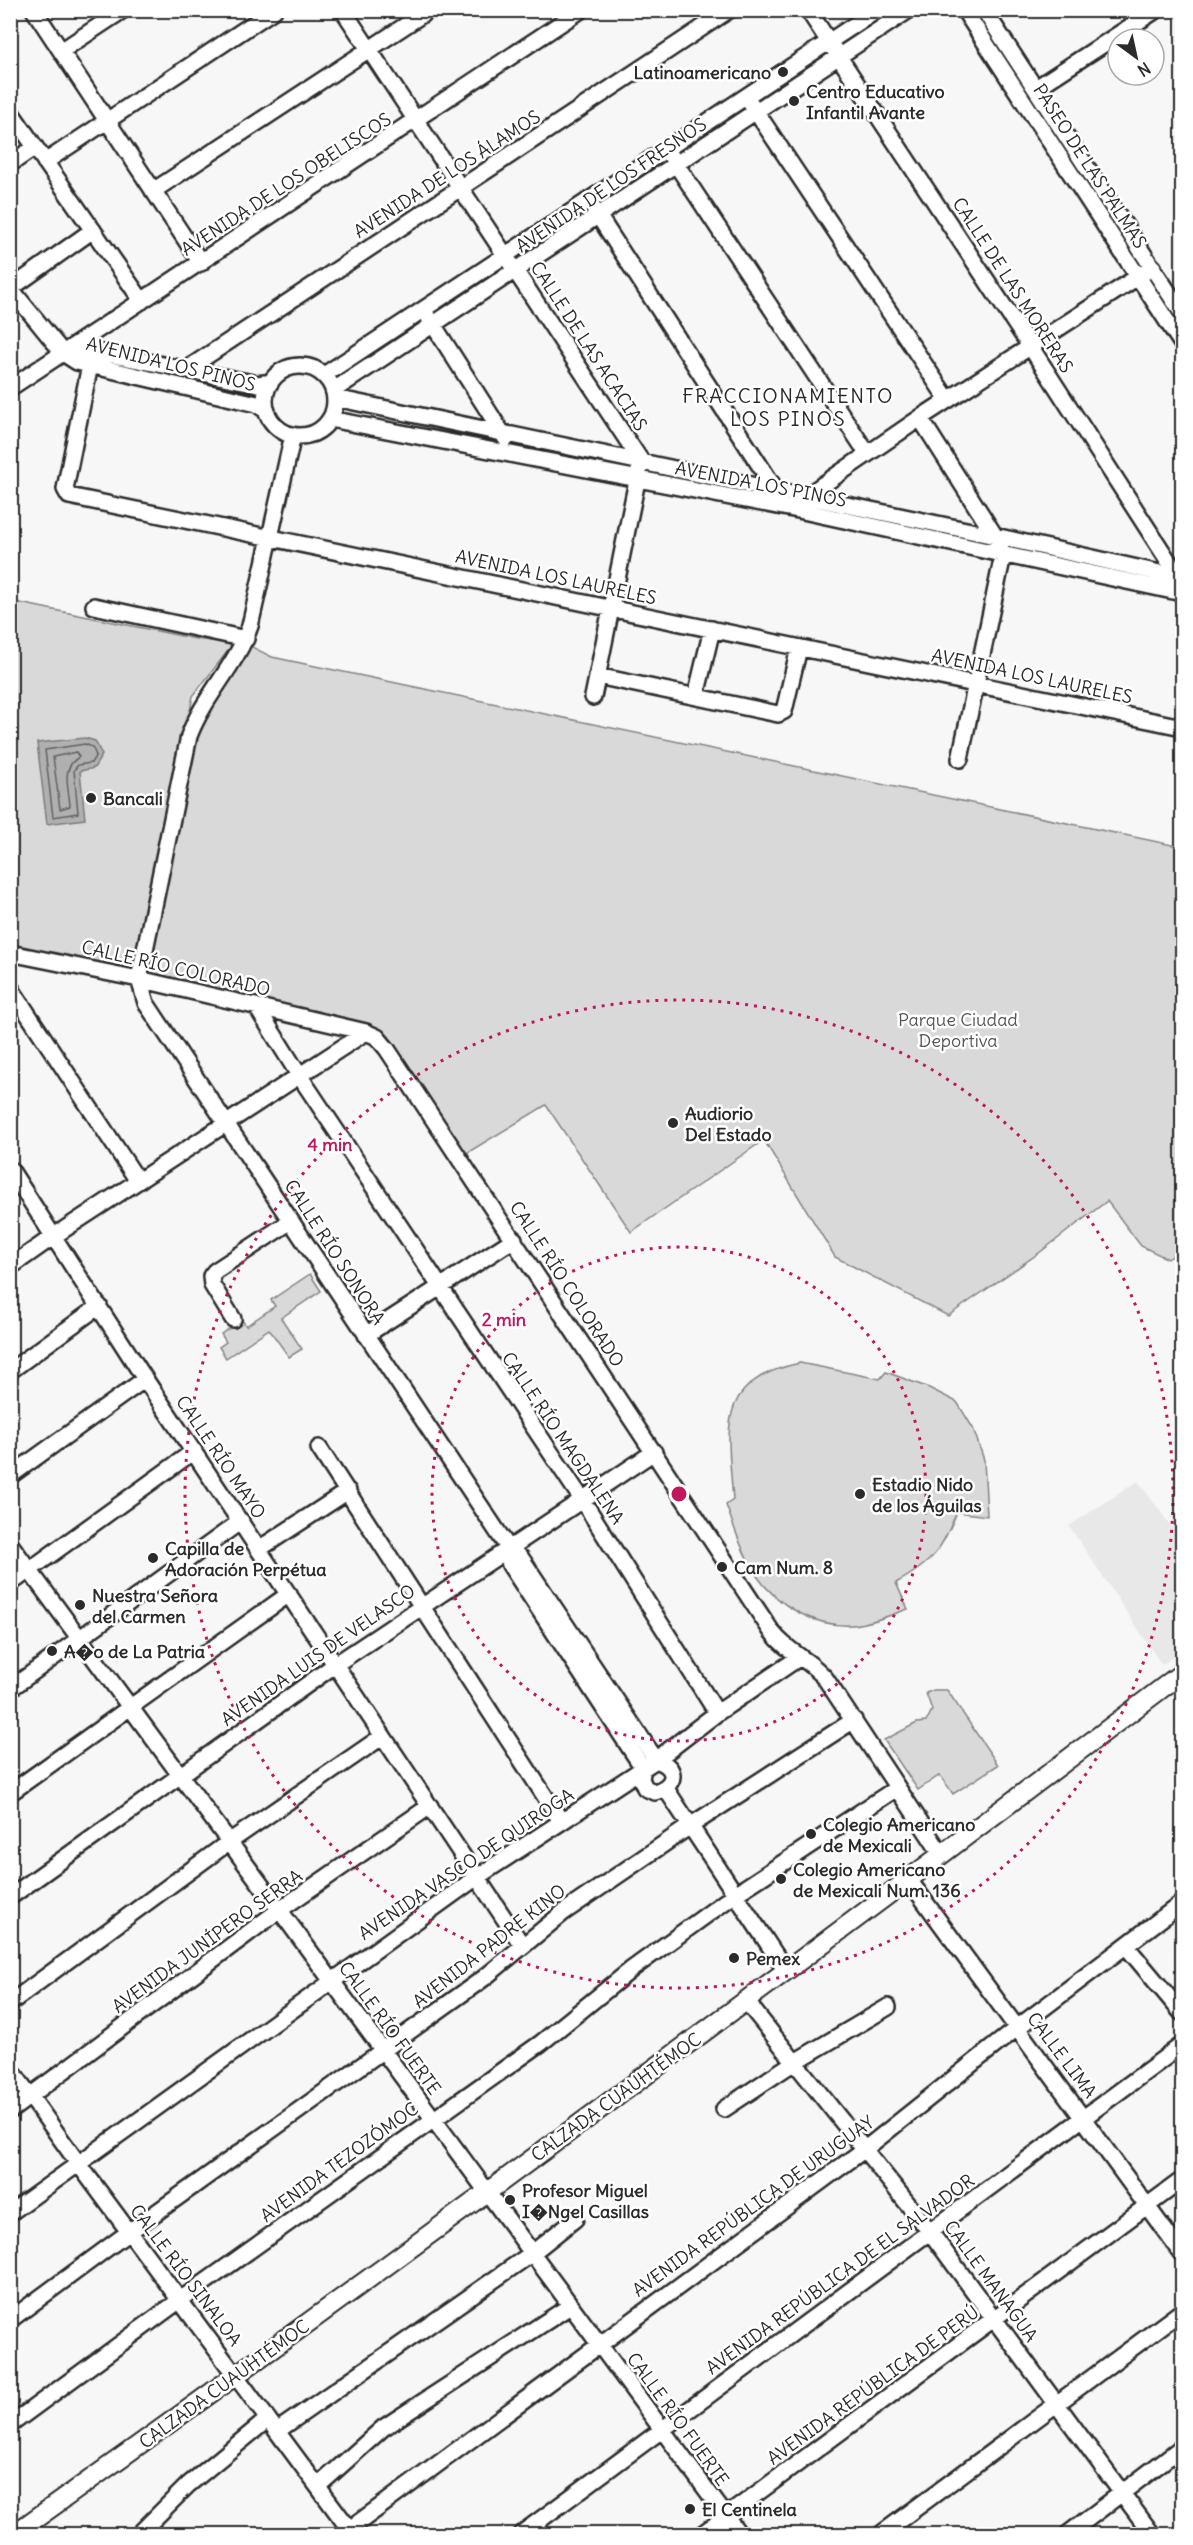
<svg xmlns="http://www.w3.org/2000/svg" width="1193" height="2545" font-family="Delius,sans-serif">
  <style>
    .built { fill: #e8e8e8 }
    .green { fill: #d9d9d9; stroke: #828282; stroke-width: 1.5; fill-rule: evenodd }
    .water { fill: #b0b0b0; stroke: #7b7b7b; stroke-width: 1.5 }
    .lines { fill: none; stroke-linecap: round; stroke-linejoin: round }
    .shore { stroke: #606060; stroke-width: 1.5 }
    .minor-casing { stroke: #2b2b2b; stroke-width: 20 }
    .major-casing { stroke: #2b2b2b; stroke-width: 22 }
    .minor { stroke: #fff; stroke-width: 15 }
    .major { stroke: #fff; stroke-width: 18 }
    .ring { fill: none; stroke: #c2185b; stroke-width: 3; stroke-dasharray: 3 6 }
    .poi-dot { fill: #2b2b2b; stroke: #fff; stroke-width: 2 }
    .labels { text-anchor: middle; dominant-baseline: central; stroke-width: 5; stroke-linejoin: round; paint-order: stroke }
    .poi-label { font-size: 18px; font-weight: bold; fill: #2b2b2b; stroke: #fff; text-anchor: start }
    .street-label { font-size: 18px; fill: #2b2b2b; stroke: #fff }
    .park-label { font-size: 18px; fill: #565656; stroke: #fff }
    .neighbourhood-label { font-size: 20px; letter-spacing: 1.5px; fill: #2b2b2b; stroke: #fff }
    .centre { fill: #c2185b; stroke: #fff; stroke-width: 3 }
    .ring-label { font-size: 18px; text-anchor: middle; font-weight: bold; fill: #c2185b; stroke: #fff; stroke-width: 5; stroke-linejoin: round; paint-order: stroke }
  </style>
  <rect width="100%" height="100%" fill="#f7f7f7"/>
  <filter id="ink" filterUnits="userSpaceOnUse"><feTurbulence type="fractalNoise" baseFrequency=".0167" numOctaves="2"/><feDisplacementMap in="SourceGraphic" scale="12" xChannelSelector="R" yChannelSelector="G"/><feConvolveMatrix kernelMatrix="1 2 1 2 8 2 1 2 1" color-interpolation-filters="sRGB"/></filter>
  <g filter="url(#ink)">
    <path class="built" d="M 1138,1481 L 1182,1541 L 1182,1649 L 1162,1665 L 1069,1526 Z"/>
    <path class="green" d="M 10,601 L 196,639 L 233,644 L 236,639 L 272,657 L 1182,847 L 1182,1249 L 1168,1259 L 1141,1246 L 1107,1201 L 1039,1253 L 948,1316 L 835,1257 L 764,1140 L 631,1232 L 546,1105 L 462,1156 L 372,1030 L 132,971 L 11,945 ZM 230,648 L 231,648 L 190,711 L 193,696 Z
      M 310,1274 L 321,1291 L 281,1318 L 302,1349 L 289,1357 L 269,1329 L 226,1358 L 219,1347 L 226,1342 L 221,1334 L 242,1320 L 246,1326 L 275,1306 L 271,1300 Z
      M 800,1363 L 880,1379 L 886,1372 L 929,1388 L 957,1402 L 973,1428 L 984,1460 L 987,1516 L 957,1512 C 941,1550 934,1562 896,1583 L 908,1609 C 890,1615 870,1624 851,1625 C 815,1627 778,1606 757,1576 C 743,1555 735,1529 726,1505 L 733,1500 C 728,1429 714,1381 800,1363 Z
      M 934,1690 L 947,1690 L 998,1765 L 953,1794 L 940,1775 L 918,1790 L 884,1740 L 917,1723 L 926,1722 L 932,1710 L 926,1693 Z"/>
    <path class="water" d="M 85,738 L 95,741 L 102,755 L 94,768 L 80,771 L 85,819 L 47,824 L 37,743 Z"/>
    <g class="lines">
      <path class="shore" d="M 85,744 L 92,747 L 96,755 L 91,763 L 78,765 L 74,770 L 78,813 L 53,817 L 45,750 Z
        M 76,752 L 79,757 C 60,768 69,787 70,806 L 60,809 L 53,757 Z"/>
      <defs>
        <path id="minor" d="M 34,10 L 201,263
          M 343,10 L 641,461 L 593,697
          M 808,10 L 1030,346 L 1182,582
          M 964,10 L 1182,344
          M 984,10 L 1182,313
          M 61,51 L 123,10
          M 1036,88 L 1156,10
          M 751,104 L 948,400
          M 10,111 L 142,301
          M 672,158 L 867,453
          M 45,162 L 274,10
          M 10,164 L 35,147
          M 153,191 L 429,10
          M 594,209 L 777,492 L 776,497
          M 10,288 L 63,353 L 77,362 L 257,404 L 267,411
          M 10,289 L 93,230
          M 429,318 L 506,439
          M 83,349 L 258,384 L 271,382
          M 93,350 L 65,489 L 69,496 L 1182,727
          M265 401a35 35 0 1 1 70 0a35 35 0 1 1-70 0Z
          M 187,369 L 729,10
          M 324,375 L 877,10
          M 10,388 L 581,10
          M 334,390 L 909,10
          M 335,398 L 995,536 L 1182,578
          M 920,418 L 995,536 L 1003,555 L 960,759
          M 330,419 L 798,510 L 1182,593
          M 293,435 L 250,626 C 236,666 204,696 189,736 L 139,979 L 146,1003 L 505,1543 L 521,1558 L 656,1760 C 679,1767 676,1786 655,1792 L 645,1788 L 641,1779 L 643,1768 L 510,1565 L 505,1543
          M 802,502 L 805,497 L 920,418 L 1153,267
          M 94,606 L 246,639
          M 597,676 L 778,714 L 784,711 L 799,648
          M 696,696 L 712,629
          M 10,953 L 139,979 L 366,1032 L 377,1037 L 387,1049 L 772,1632 C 788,1653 809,1659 825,1678 L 942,1855
          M 10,987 L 138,1181
          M 256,1006 L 299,1075 L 583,1501 L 717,1713
          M 10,1169 L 145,1379 L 522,1945
          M 10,1267 L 54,1236 L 366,1032
          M 233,1319 L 212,1285 L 211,1276 L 215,1271 L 291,1221
          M 366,1335 L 514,1239
          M 10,1371 L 99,1306
          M 319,1448 L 561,1821
          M 10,1476 L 145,1379
          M 10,1544 L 739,2534
          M 259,1549 L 348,1491
          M 10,1584 L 194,1451
          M 10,1689 L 241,1521
          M 666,1789 L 786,1971
          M 10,1793 L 289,1594
          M 909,1880 L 1182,2254
          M 10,1897 L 336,1664 L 654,1452
          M 1126,1946 L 1182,2013
          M 746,2001 L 931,2233 L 1152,2534
          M 10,2003 L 229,1842 L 383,1736
          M 10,2068 L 78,2163 L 353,2534
          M 724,2109 L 793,2063 L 888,2007
          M 10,2111 L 278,1911 L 430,1806
          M 10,2213 L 477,1877 L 656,1760 L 717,1713 L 800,1657
          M 10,2320 L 129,2232 L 484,1978 L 564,1912 L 690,1826 L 854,1720
          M 10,2425 L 180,2300 L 541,2043 L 632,1969 L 734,1895 L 897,1788
          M 277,2431 L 531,2254 L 575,2219
          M 318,2486 L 383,2428 L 570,2306
          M 139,2534 L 188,2485 L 268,2419
          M 343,2534 L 865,2149 L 1017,2028 L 1182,1903
          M 521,2534 L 1182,2045
          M 702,2534 L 1182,2180
          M 881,2534 L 1182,2311
          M 1068,2534 L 1182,2447"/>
        <path id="major" d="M 14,2534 C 408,2254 797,1965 1182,1673"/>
      </defs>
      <use href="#minor" class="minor-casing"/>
      <use href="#major" class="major-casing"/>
      <use href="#minor" class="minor"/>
      <use href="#major" class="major"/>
    </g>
  </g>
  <g class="ring">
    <circle cx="679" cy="1494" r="247"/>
    <circle cx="679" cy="1494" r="494"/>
  </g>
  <g class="poi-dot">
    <circle cx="783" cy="72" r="6"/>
    <circle cx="794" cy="101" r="6"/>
    <circle cx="91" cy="798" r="6"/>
    <circle cx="673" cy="1123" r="6"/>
    <circle cx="860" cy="1494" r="6"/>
    <circle cx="153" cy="1558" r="6"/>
    <circle cx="722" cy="1567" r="6"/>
    <circle cx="80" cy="1605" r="6"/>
    <circle cx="52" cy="1651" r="6"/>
    <circle cx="811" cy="1834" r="6"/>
    <circle cx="781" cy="1879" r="6"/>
    <circle cx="734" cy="1958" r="6"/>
    <circle cx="510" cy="2200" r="6"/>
    <circle cx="690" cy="2509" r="6"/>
  </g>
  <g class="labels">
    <g class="poi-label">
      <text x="771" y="72" text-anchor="end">Latinoamericano</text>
      <text x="806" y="91">Centro Educativo<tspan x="806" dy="21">Infantil Avante</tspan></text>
      <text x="103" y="798">Bancali</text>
      <text x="685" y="1113">Audiorio<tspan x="685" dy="21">Del Estado</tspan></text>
      <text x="872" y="1484">Estadio Nido<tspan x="872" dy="21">de los Águilas</tspan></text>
      <text x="165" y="1548">Capilla de<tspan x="165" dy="21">Adoración Perpétua</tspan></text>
      <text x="734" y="1567">Cam Num. 8</text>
      <text x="92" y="1595">Nuestra Señora<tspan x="92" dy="21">del Carmen</tspan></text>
      <text x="64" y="1651">A�o de La Patria</text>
      <text x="823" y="1824">Colegio Americano<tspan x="823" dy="21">de Mexicali</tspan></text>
      <text x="793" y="1869">Colegio Americano<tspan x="793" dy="21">de Mexicali Num. 136</tspan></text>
      <text x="746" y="1958">Pemex</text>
      <text x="522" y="2190">Profesor Miguel<tspan x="522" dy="21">I�Ngel Casillas</tspan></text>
      <text x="702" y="2509">El Centinela</text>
    </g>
    <g class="street-label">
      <text transform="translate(1090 166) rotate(57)">PASEO DE LAS PALMAS</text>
      <text transform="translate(447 174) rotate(-33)">AVENIDA DE LOS ÁLAMOS</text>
      <text transform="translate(286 184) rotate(-33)">AVENIDA DE LOS OBELISCOS</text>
      <text transform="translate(611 185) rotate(-34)">AVENIDA DE LOS FRESNOS</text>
      <text transform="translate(1013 285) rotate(57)">CALLE DE LAS MORERAS</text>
      <text transform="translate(589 346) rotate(57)">CALLE DE LAS ACACIAS</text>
      <text transform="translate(171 364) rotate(14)">AVENIDA LOS PINOS</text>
      <text transform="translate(761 484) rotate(11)">AVENIDA LOS PINOS</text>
      <text transform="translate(556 577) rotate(12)">AVENIDA LOS LAURELES</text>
      <text transform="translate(1032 676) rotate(12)">AVENIDA LOS LAURELES</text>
      <text transform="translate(176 968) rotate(13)">CALLE RÍO COLORADO</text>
      <text transform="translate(335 1252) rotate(57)">CALLE RÍO SONORA</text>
      <text transform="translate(567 1284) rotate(57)">CALLE RÍO COLORADO</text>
      <text transform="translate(563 1438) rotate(56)">CALLE RÍO MAGDALENA</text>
      <text transform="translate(221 1457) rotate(56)">CALLE RÍO MAYO</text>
      <text transform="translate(318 1655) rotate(-35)">AVENIDA LUIS DE VELASCO</text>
      <text transform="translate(466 1864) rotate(-34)">AVENIDA VASCO DE QUIROGA</text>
      <text transform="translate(207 1941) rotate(-36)">AVENIDA JUNÍPERO SERRA</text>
      <text transform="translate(489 1946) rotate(-38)">AVENIDA PADRE KINO</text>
      <text transform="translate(390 2028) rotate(54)">CALLE RÍO FUERTE</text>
      <text transform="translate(1062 2055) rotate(53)">CALLE LIMA</text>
      <text transform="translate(616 2097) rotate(-36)">CALZADA CUAUHTÉMOC</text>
      <text transform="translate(339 2162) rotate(-36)">AVENIDA TEZOZÓMOC</text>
      <text transform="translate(753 2206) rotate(-36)">AVENIDA REPÚBLICA DE URUGUAY</text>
      <text transform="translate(840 2274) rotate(-36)">AVENIDA REPÚBLICA DE EL SALVADOR</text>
      <text transform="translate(186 2275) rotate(53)">CALLE RÍO SINALOA</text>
      <text transform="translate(991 2281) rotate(54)">CALLE MANAGUA</text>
      <text transform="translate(224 2384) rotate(-36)">CALZADA CUAUHTÉMOC</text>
      <text transform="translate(873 2385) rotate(-36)">AVENIDA REPÚBLICA DE PERÚ</text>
      <text transform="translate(678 2419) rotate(54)">CALLE RÍO FUERTE</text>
    </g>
    <g class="park-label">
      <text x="958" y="1019">Parque Ciudad<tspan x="958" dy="21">Deportiva</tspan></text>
    </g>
    <g class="neighbourhood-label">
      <text x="788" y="395">FRACCIONAMIENTO<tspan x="788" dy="23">LOS PINOS</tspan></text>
    </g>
  </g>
  <circle cx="679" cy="1494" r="9" class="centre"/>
  <g class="ring-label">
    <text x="330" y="1151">4 min</text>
    <text x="504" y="1326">2 min</text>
  </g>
  <rect width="1193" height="2545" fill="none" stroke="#fff" stroke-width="36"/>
  <rect x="18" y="18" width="1157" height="2509" fill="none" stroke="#2b2b2b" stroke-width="2" filter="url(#ink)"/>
  <g transform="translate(1136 57) rotate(147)"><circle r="28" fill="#ffffff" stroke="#aaaaaa" stroke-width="1.5"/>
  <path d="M0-4.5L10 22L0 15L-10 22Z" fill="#2b2b2b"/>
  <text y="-9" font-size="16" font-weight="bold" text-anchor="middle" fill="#2b2b2b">N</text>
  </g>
</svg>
